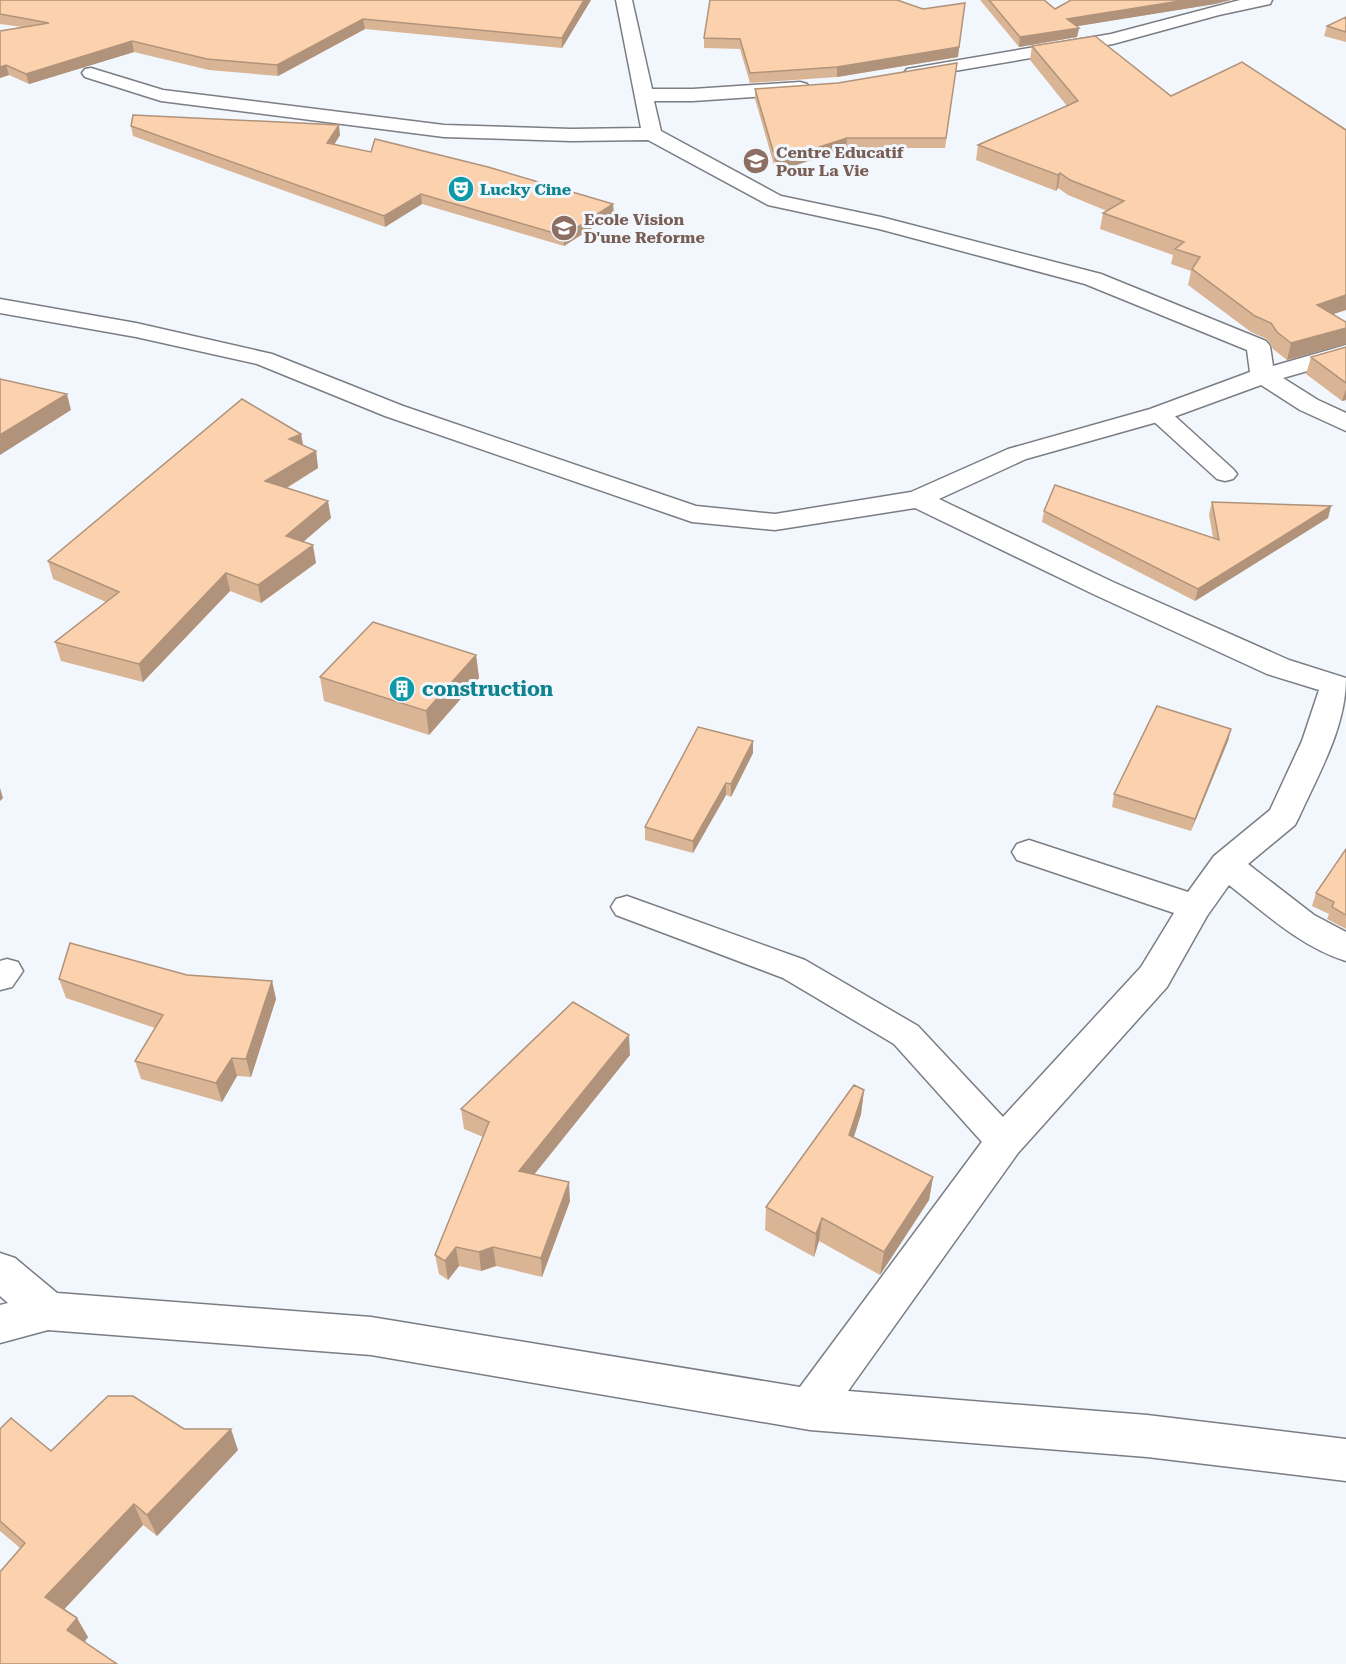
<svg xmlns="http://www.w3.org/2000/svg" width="1346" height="1664" font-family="'Roboto Serif',serif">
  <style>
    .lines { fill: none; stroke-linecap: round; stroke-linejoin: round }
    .lane-casing { stroke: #7a7d83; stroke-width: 3 }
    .street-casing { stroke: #7a7d83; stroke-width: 3 }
    .lane { fill: #fff; fill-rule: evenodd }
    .street { fill: #fff; fill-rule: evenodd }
    .wall { fill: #d9b596 }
    .shaded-wall { fill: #b0937a }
    .building { fill: #fcd2ae; stroke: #b0937a; stroke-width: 1.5 }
    .labels { text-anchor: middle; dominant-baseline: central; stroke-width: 6; stroke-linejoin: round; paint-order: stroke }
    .far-education-label { font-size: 16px; font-weight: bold; fill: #785e54; stroke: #f2f6fd; text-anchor: start }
    .far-culture-label { font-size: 16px; font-weight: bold; fill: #0d838f; stroke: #f2f6fd; text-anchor: start }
    .culture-label { font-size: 20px; font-weight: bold; fill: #0d838f; stroke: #f2f6fd; text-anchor: start }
  </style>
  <rect width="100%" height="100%" fill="#f2f6fd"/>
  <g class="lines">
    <defs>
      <path id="lane" d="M 1159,407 L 1167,409 L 1233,469 L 1237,474 L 1233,479 L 1225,481 L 1217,479 L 1151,419 L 1148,414 L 1151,409 Z
        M 627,896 L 805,960 L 918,1026 L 1017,1132 L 1022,1142 L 1017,1152 L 1004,1157 L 991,1152 L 894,1044 L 783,978 L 616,915 L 611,907 L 616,899 Z
        M 7,959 L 18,962 L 23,971 L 12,987 L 0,990 L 0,961 Z"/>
      <path id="street" d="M 616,0 L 632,0 L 652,89 L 693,89 L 800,82 L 807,84 L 809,88 L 807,92 L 800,94 L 693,101 L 654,101 L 661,131 L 781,196 L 881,217 L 1101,274 L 1266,341 L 1270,346 L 1273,366 L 1346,345 L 1346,360 L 1283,378 L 1318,400 L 1346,413 L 1346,431 L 1300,410 L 1261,385 L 1168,419 L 1026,459 L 939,499 L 1113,582 L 1289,660 L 1346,678 C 1346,727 1319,773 1299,817 L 1295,825 L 1248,864 L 1314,915 L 1346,932 L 1346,961 C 1301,947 1265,913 1229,885 L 1207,916 L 1167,987 L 1018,1153 L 848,1391 L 1147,1415 L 1346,1439 L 1346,1481 L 1147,1457 L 810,1430 L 371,1355 L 48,1330 L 0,1343 L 0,1305 L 8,1303 L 0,1296 L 0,1253 L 15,1258 L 57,1293 L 371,1317 L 800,1387 L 990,1131 L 1141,967 L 1174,913 L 1017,860 L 1012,852 L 1017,844 L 1029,840 L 1188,892 L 1214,856 L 1270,810 L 1302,741 L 1319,690 L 1267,674 L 1093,594 L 915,508 L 775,530 L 692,522 L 385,416 L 257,364 L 136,337 L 0,313 L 0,299 L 136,323 L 272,354 L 403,406 L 696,506 L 775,514 L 911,492 L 1008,449 L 1150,409 L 1250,372 L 1247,350 L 1085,284 L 879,229 L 768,205 L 648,140 L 571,141 L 444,137 L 161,101 L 85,77 L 82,73 L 85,69 L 91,68 L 163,90 L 444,125 L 571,129 L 641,128 Z
        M 1240,0 L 1272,0 L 1270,4 L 1219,15 L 1113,44 L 913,78 L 907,77 L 904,73 L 907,69 L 913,68 L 1111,34 Z"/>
    </defs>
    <use href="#lane" class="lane-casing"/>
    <use href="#street" class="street-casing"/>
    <use href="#lane" class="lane"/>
    <use href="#street" class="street"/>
  </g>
  <path class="wall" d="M 0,0 L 591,0 L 562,48 L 365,29 L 278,76 L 209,70 L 134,52 L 29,84 L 9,75 L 0,78 L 0,31 L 22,27 L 0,24 Z
    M 710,0 L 958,57 L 837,77 L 750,83 L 740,49 L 704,48 L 704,38 Z
    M 980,0 L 1044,0 L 1055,9 L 1071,0 L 1231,0 L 1215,4 L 1077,26 L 1079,28 L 1077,37 L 1019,47 Z
    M 1346,17 L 1346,42 L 1324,36 L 1327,26 Z
    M 1032,46 L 1171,96 L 1346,130 L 1346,310 L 1332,314 L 1346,322 L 1346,344 L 1287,360 L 1273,349 L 1267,339 L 1251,332 L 1188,285 L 1191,271 L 1171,264 L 1173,255 L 1100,229 L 1103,213 L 1107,211 L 1068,195 L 1058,188 L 1056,191 L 976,160 L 978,145 L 1067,106 L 1030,60 Z
    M 957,63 L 945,148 L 846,148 L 776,172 L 755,99 L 755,89 L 838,83 Z
    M 131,126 L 340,135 L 334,145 L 614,214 L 564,246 L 422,204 L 385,227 L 133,136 Z
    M 1346,347 L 1346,400 L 1342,401 L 1306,374 L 1311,357 Z
    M 301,434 L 303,445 L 316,451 L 318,468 L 287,488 L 331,518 L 303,542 L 316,563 L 261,603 L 230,591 L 143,682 L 61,661 L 55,642 L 106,602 L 53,579 L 48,561 Z
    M 1212,502 L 1331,506 L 1328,518 L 1195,601 L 1042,522 L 1044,511 L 1213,538 L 1209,514 Z
    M 476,655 L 479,678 L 429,735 L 324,701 L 320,677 Z
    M 1231,729 L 1228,741 L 1191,831 L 1112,807 L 1114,794 Z
    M 753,753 L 731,797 L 726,795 L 693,853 L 645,840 L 645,827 Z
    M 1346,849 L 1346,929 L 1327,919 L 1329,914 L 1312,906 L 1316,893 Z
    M 187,975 L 272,981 L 276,999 L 251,1077 L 237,1076 L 222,1102 L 141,1079 L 135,1061 L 155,1028 L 66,998 L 59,979 Z
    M 630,1055 L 534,1174 L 570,1201 L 542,1277 L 496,1266 L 481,1271 L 459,1266 L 448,1280 L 439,1274 L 435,1255 L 483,1137 L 464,1129 L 461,1109 Z
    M 864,1090 L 861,1114 L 854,1137 L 933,1177 L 929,1200 L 880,1275 L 819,1241 L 814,1257 L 765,1230 L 766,1207 Z
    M 0,1429 L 51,1451 L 184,1429 L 238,1450 L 157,1536 L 143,1525 L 64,1609 L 88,1637 L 85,1642 L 0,1664 L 20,1548 L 0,1531 Z"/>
  <path class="shaded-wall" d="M 584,0 L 591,0 L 562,48 L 562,38 Z
    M 1186,0 L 1231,0 L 1215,4 L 1066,28 L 1067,19 Z
    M 965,3 L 958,57 L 837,77 L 837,67 Z
    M 363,19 L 365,29 L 278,76 L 277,65 Z
    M 1079,28 L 1077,37 L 1019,47 L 1020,37 Z
    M 132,41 L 134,52 L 29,84 L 26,74 Z
    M 6,65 L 9,75 L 0,78 L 0,67 Z
    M 339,125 L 340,135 L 329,153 L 327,143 Z
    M 847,138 L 846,148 L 776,172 L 776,161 Z
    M 1060,173 L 1058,188 L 1056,191 L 1058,175 Z
    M 421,194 L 422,204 L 385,227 L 384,216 Z
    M 613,204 L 614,214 L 564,246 L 564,236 Z
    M 1346,295 L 1346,310 L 1312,321 L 1317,305 Z
    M 1346,328 L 1346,344 L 1287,360 L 1291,343 Z
    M 1346,389 L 1346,400 L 1342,401 Z
    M 67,394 L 71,410 L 0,455 L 0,435 Z
    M 301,434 L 304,451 L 289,439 Z
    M 316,451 L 318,468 L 268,499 L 265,481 Z
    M 328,501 L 331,518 L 289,554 L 286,536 Z
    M 1331,506 L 1328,518 L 1195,601 L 1198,589 Z
    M 313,545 L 316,563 L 261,603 L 258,585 Z
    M 226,573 L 230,591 L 143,682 L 139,664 Z
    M 476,655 L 479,678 L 429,735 L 426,711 Z
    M 1231,729 L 1228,741 L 1191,831 L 1195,819 Z
    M 753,741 L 753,753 L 731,797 L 731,784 Z
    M 726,783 L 726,795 L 693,853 L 693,841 Z
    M 0,788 L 3,798 L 0,801 Z
    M 272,981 L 276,999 L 251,1077 L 246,1059 Z
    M 629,1035 L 630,1055 L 521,1191 L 519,1171 Z
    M 232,1058 L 237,1076 L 222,1102 L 216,1083 Z
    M 864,1090 L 861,1114 L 847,1158 L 849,1135 Z
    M 933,1177 L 929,1200 L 880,1275 L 884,1252 Z
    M 569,1182 L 570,1201 L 542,1277 L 541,1258 Z
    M 822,1218 L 819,1241 L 814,1257 L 816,1234 Z
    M 456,1247 L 459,1266 L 448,1280 L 445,1261 Z
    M 493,1247 L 496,1266 L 481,1271 L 479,1252 Z
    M 231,1429 L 238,1450 L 157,1536 L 147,1515 Z
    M 134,1504 L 143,1525 L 57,1617 L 45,1597 Z
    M 77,1618 L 88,1637 L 78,1649 L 67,1630 Z"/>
  <path class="building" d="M 0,0 L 584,0 L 562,38 L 363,19 L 277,65 L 207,59 L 132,41 L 26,74 L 6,65 L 0,67 L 0,31 L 49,23 L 0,14 Z
    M 710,0 L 897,0 L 923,9 L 965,3 L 959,47 L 837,67 L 750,73 L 740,39 L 704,38 Z
    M 989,0 L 1044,0 L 1055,9 L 1071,0 L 1186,0 L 1067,19 L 1079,28 L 1020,37 Z
    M 1346,17 L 1346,32 L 1327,26 Z
    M 1095,36 L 1171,96 L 1242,62 L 1346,130 L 1346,295 L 1317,305 L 1346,322 L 1346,328 L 1291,343 L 1277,332 L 1271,323 L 1255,316 L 1192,269 L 1200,257 L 1175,249 L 1184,242 L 1103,213 L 1124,201 L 1070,180 L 1060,173 L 1058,175 L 978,145 L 1078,101 L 1032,46 Z
    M 957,63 L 946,138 L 847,138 L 776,161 L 755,89 L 838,83 Z
    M 133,115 L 339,125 L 327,143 L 371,152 L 375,139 L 488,167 L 613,204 L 564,236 L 421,194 L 384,216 L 131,126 Z
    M 1346,347 L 1346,383 L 1311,357 Z
    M 0,379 L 67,394 L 0,435 Z
    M 242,399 L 301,434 L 289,439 L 316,451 L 265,481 L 328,501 L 286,536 L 313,545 L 258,585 L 226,573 L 139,664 L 55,642 L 119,592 L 48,561 Z
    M 1055,485 L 1219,540 L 1212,502 L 1331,506 L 1198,589 L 1044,511 Z
    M 373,622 L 476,655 L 426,711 L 320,677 Z
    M 1157,706 L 1231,729 L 1195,819 L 1114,794 Z
    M 698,727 L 753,741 L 731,784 L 726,783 L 693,841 L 645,827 Z
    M 1346,849 L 1346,915 L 1332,907 L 1334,902 L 1316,893 Z
    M 70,943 L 187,975 L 272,981 L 246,1059 L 232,1058 L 216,1083 L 135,1061 L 163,1015 L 59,979 Z
    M 573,1002 L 629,1035 L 519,1171 L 569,1182 L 541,1258 L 493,1247 L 479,1252 L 456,1247 L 445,1261 L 435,1255 L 489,1122 L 461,1109 Z
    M 854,1085 L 864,1090 L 849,1135 L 933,1177 L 884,1252 L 822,1218 L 816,1234 L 766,1207 Z
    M 108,1396 L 133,1396 L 184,1429 L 231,1429 L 147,1515 L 134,1504 L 45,1597 L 77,1618 L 67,1630 L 117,1664 L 0,1664 L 0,1572 L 25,1543 L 0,1521 L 0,1429 L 11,1418 L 51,1451 Z"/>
  <defs>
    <symbol id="school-disc" viewBox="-11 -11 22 22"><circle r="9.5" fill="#8d6e63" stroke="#f2f6fd"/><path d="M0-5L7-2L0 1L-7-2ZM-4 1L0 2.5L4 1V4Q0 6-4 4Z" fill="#fff"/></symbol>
    <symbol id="theatre-disc" viewBox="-11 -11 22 22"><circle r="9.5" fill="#0f9aa8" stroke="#f2f6fd"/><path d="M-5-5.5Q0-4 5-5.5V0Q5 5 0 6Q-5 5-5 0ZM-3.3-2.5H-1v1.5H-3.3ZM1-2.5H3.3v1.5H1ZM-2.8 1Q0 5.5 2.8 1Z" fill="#fff"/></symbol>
    <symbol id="building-disc" viewBox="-11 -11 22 22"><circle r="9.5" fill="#0f9aa8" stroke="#f2f6fd"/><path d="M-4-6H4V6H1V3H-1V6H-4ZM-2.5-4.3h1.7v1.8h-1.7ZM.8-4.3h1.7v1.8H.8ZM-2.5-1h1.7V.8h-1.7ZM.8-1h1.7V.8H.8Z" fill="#fff"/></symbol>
  </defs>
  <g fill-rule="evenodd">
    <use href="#school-disc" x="741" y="146" width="30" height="30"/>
    <use href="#theatre-disc" x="446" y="174" width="30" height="30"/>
    <use href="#school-disc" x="549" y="213" width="30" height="30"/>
    <use href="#building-disc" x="387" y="674" width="30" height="30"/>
  </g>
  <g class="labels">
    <g class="far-education-label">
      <text x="776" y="152">Centre Educatif<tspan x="776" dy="18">Pour La Vie</tspan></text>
      <text x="584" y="219">Ecole Vision<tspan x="584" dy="18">D'une Reforme</tspan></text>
    </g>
    <g class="far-culture-label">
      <text x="480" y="189">Lucky Cine</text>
    </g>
    <g class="culture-label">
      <text x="422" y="689">construction</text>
    </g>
  </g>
</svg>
